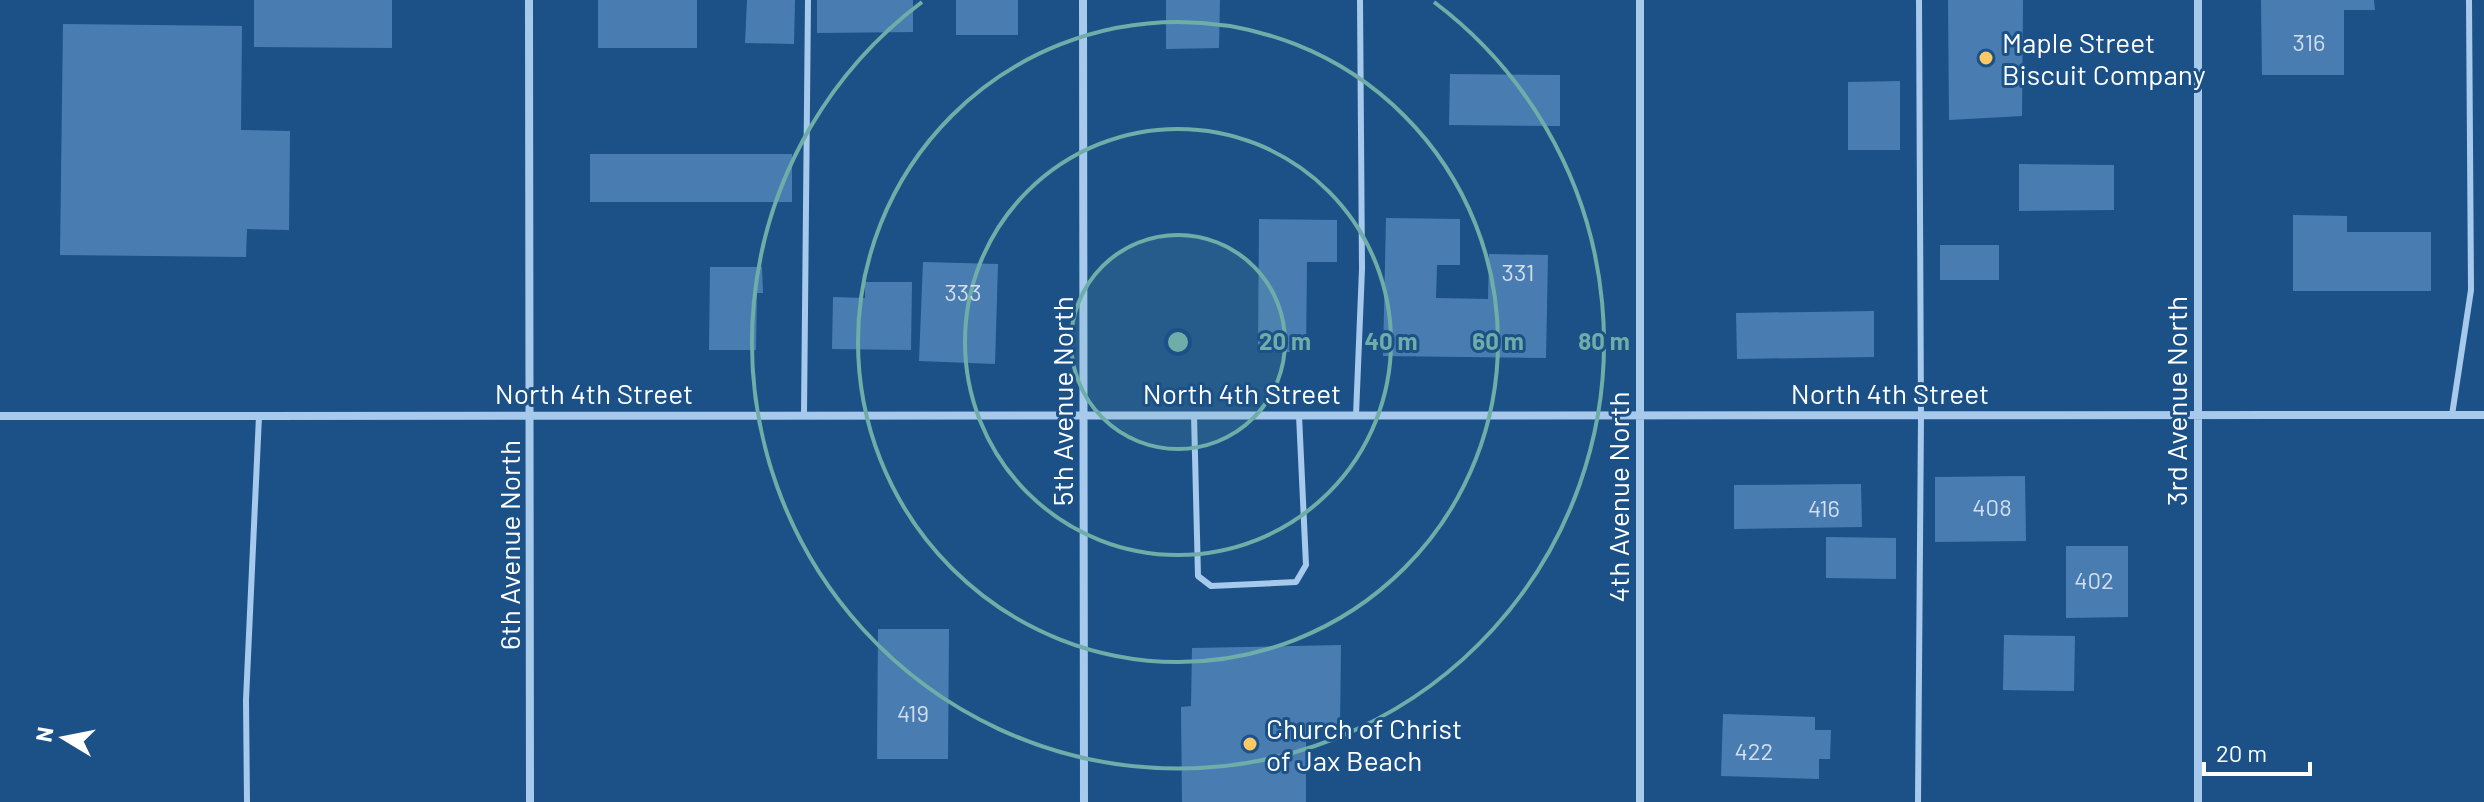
<svg xmlns="http://www.w3.org/2000/svg" width="2484" height="802" font-family="Barlow,sans-serif">
  <style>
    .building { fill: #497db2 }
    .lines { fill: none; stroke-linecap: round; stroke-linejoin: round }
    .lane { stroke: #a6c9ec; stroke-width: 6 }
    .street { stroke: #a6c9ec; stroke-width: 8 }
    .ring { fill: none; stroke: #6fada8; stroke-width: 4 }
    .poi-dot { fill: #fcc864; stroke: #1c5188; stroke-width: 3 }
    .labels { text-anchor: middle; dominant-baseline: central; stroke-width: 6; stroke-linejoin: round; paint-order: stroke }
    .number-label { font-size: 24px; fill: #d2deec }
    .poi-label { font-size: 28px; fill: #fff; stroke: #1c5188; text-anchor: start }
    .street-label { font-size: 28px; fill: #fff; stroke: #1c5188 }
    .centre { fill: #6fada8; stroke: #1c5188; stroke-width: 4 }
    .ring-label { font-size: 24px; text-anchor: middle; font-weight: bold; fill: #6fada8; stroke: #1c5188; stroke-width: 6; stroke-linejoin: round; paint-order: stroke }
  </style>
  <rect width="100%" height="100%" fill="#1c5188"/>
  <path class="building" d="M 254,0 L 392,0 L 392,48 L 254,47 Z
    M 598,0 L 697,0 L 697,48 L 598,48 Z
    M 747,0 L 795,0 L 794,44 L 745,43 Z
    M 817,0 L 913,0 L 913,32 L 817,33 Z
    M 956,0 L 1018,0 L 1018,35 L 956,35 Z
    M 1166,0 L 1220,0 L 1219,48 L 1166,49 Z
    M 1948,0 L 2023,0 L 2022,116 L 1949,120 Z
    M 2261,0 L 2374,0 L 2375,10 L 2344,10 L 2344,75 L 2262,75 Z
    M 63,24 L 242,26 L 241,130 L 290,131 L 289,230 L 247,229 L 246,257 L 60,255 Z
    M 1450,74 L 1560,75 L 1560,126 L 1449,125 Z
    M 1900,81 L 1900,150 L 1848,150 L 1848,82 Z
    M 590,154 L 792,154 L 792,202 L 590,202 Z
    M 2019,164 L 2114,165 L 2114,210 L 2019,211 Z
    M 2293,215 L 2347,216 L 2347,232 L 2431,232 L 2431,291 L 2293,291 Z
    M 1386,218 L 1460,219 L 1460,265 L 1437,265 L 1436,298 L 1488,299 L 1489,254 L 1548,255 L 1546,358 L 1383,356 Z
    M 1259,219 L 1337,220 L 1337,262 L 1307,262 L 1306,352 L 1258,352 Z
    M 1940,245 L 1999,245 L 1999,280 L 1940,280 Z
    M 923,262 L 998,264 L 995,364 L 919,361 Z
    M 710,267 L 762,267 L 763,293 L 757,293 L 756,350 L 709,350 Z
    M 865,282 L 912,282 L 911,350 L 832,349 L 833,297 L 865,298 Z
    M 1874,311 L 1874,357 L 1737,359 L 1736,313 Z
    M 2025,476 L 2026,541 L 1935,542 L 1935,477 Z
    M 1861,484 L 1862,527 L 1734,529 L 1734,485 Z
    M 1826,537 L 1896,538 L 1896,579 L 1826,578 Z
    M 2066,546 L 2128,546 L 2128,617 L 2066,618 Z
    M 878,629 L 949,629 L 948,759 L 877,759 Z
    M 2004,635 L 2075,636 L 2074,691 L 2003,690 Z
    M 1341,645 L 1340,727 L 1306,728 L 1306,802 L 1182,802 L 1181,707 L 1191,706 L 1192,648 Z
    M 1723,714 L 1815,717 L 1815,730 L 1831,730 L 1830,759 L 1819,759 L 1819,779 L 1721,776 Z"/>
  <g class="lines">
    <path class="lane" d="M 804,415 L 808,0
      M 1194,415 L 1198,576 L 1211,586 L 1296,582 L 1306,565 L 1299,415
      M 1356,415 L 1362,269 L 1360,0
      M 2452,415 L 2471,290 L 2469,0
      M 247,802 L 246,700 L 259,416
      M 1918,802 L 1921,416 L 1919,0"/>
    <path class="street" d="M 529,0 L 530,802
      M 1083,0 L 1084,802
      M 2198,0 L 2198,802
      M 0,416 L 2484,415
      M 1640,802 L 1640,0"/>
  </g>
  <circle cx="1178" cy="342" r="107" fill="#6fada8" fill-opacity=".12"/>
  <g class="ring">
    <circle cx="1178" cy="342" r="107"/>
    <circle cx="1178" cy="342" r="213"/>
    <circle cx="1178" cy="342" r="320"/>
    <path d="M1434 2A426 426 0 1 1 922 2"/>
  </g>
  <g class="poi-dot">
    <circle cx="1986" cy="58" r="8"/>
    <circle cx="1250" cy="744" r="8"/>
  </g>
  <g class="labels">
    <g class="number-label">
      <text x="2309" y="41">316</text>
      <text x="1518" y="271">331</text>
      <text x="963" y="291">333</text>
      <text x="1992" y="506">408</text>
      <text x="1824" y="507">416</text>
      <text x="2094" y="579">402</text>
      <text x="913" y="712">419</text>
      <text x="1754" y="750">422</text>
    </g>
    <g class="poi-label">
      <text x="2002" y="42">Maple Street<tspan x="2002" dy="32">Biscuit Company</tspan></text>
      <text x="1266" y="728">Church of Christ<tspan x="1266" dy="32">of Jax Beach</tspan></text>
    </g>
    <g class="street-label">
      <text x="594" y="393">North 4th Street</text>
      <text x="1242" y="393">North 4th Street</text>
      <text x="1890" y="393">North 4th Street</text>
      <text transform="translate(1062 401) rotate(-90)">5th Avenue North</text>
      <text transform="translate(2176 401) rotate(-90)">3rd Avenue North</text>
      <text transform="translate(1618 497) rotate(-90)">4th Avenue North</text>
      <text transform="translate(509 545) rotate(-90)">6th Avenue North</text>
    </g>
  </g>
  <circle cx="1178" cy="342" r="12" class="centre"/>
  <g class="ring-label">
    <text x="1285" y="350">20 m</text>
    <text x="1391" y="350">40 m</text>
    <text x="1498" y="350">60 m</text>
    <text x="1604" y="350">80 m</text>
  </g>
  <g transform="translate(64 738) rotate(280)" stroke="#1c5188" stroke-width="6" paint-order="stroke">
  <path d="M0-6L14 30L0 20L-14 30Z" fill="#ffffff"/>
  <text y="-12" font-size="22" font-weight="bold" text-anchor="middle" fill="#ffffff">N</text>
  </g>
  <path d="M2204 762v12h106v-12" fill="none" stroke="#ffffff" stroke-width="4"/>
  <text x="2216" y="762" font-size="24" fill="#ffffff" stroke="#1c5188" stroke-width="6" paint-order="stroke">20 m</text>
</svg>
